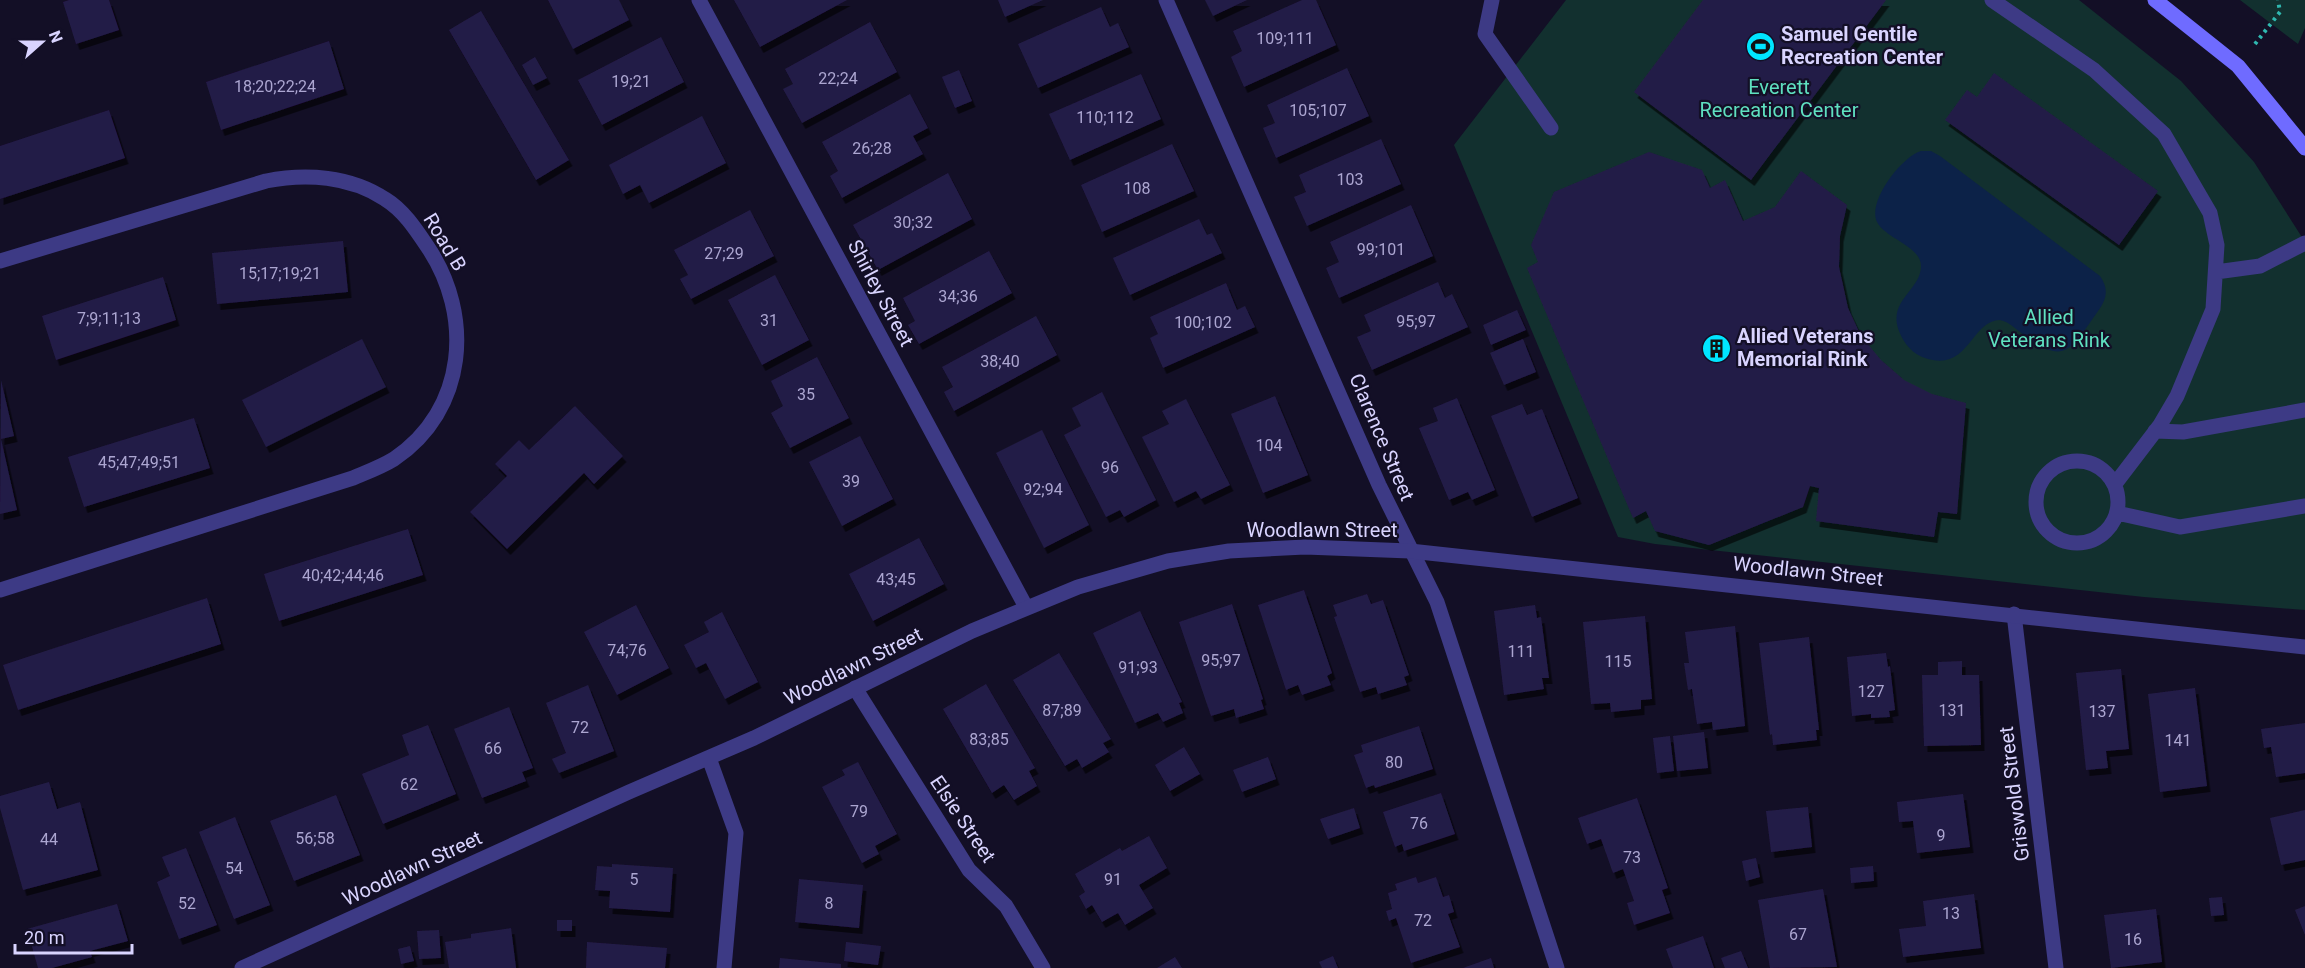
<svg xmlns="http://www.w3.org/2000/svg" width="2305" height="968" font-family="Roboto,sans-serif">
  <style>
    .green { fill: #12302f }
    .water { fill: #0c2248 }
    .building { fill: #241b47; filter: url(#shadow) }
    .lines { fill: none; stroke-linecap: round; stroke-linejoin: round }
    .path { stroke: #2fb8b0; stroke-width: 4; stroke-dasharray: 3 4.5; stroke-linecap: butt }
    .service { stroke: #3d3a85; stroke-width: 15 }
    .minor { stroke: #3d3a85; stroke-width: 15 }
    .tertiary { stroke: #3d3a85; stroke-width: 15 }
    .secondary { stroke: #6f6bff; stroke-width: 15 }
    .labels { text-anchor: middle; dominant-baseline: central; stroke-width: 4.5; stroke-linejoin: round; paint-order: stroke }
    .number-label { font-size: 16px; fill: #aca6d1 }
    .poi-label { font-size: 20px; font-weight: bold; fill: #d9d4ff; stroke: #130f26; text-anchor: start }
    .park-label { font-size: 20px; fill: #5fe0c0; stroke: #130f26 }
    .street-label { font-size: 20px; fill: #d9d4ff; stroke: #130f26 }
  </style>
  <defs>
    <filter id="shadow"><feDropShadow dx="3.5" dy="6" stdDeviation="0" flood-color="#0009"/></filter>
  </defs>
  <rect width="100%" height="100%" fill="#130f26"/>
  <path class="green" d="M 1566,0 L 2079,0 L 2181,81 L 2254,162 L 2305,242 L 2305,610 L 2144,597 L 1655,544 L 1618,537 L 1454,145 Z
    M 2240,0 L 2305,0 L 2305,28 L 2298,44 Z"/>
  <path class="water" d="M 1921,151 L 1931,151 L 1940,156 L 2100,276 C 2110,290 2106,301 2096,314 C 2070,350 2065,366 2024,335 C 2016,329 2009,322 2000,320 C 1970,321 1969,373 1925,358 C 1916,355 1909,349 1904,341 C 1880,302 1921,293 1921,266 C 1921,246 1886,239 1877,222 C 1867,202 1901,157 1921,151 Z"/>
  <path class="building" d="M 69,0 L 109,0 L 119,30 L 76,44 L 63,2 Z
    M 548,0 L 619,0 L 629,20 L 573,49 Z
    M 734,0 L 847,0 L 760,47 Z
    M 998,0 L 1043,0 L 1005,17 Z
    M 1205,0 L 1247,0 L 1213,16 Z
    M 1302,0 L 1316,0 L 1336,45 L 1244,87 L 1231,57 L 1242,51 L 1233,31 Z
    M 1703,0 L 1886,0 L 1751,180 L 1634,92 Z
    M 1101,7 L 1110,27 L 1118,23 L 1129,47 L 1038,88 L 1018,44 Z
    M 481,11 L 569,160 L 536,180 L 449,30 Z
    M 870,22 L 897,72 L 802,123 L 783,89 L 793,84 L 785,69 Z
    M 661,37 L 684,82 L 602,125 L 578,80 Z
    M 329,41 L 344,89 L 221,130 L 206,82 Z
    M 535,57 L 547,78 L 533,85 L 522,65 Z
    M 1347,68 L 1369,116 L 1276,158 L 1263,128 L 1275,123 L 1267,105 Z
    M 959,70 L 972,101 L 955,108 L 942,77 Z
    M 1994,73 L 2158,191 L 2119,245 L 1945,120 L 1967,90 L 1977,97 Z
    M 1141,74 L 1161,119 L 1070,160 L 1049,114 Z
    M 910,94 L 928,128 L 913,136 L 923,154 L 842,198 L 830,176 L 838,171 L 822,142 Z
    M 109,110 L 125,158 L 0,199 L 0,146 Z
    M 702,116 L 726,163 L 649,203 L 640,185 L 623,194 L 609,165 Z
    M 1381,139 L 1401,184 L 1307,226 L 1294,197 L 1306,192 L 1299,175 Z
    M 1172,144 L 1194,191 L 1102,232 L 1081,185 Z
    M 1649,152 L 1702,170 L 1710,188 L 1725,180 L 1743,221 L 1775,207 L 1801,171 L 1847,205 L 1840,236 L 1839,267 L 1848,308 L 1861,336 L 1881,360 L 1904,380 L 1932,394 L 1966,403 L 1957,514 L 1938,512 L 1934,537 L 1816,521 L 1819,488 L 1810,486 L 1803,507 L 1709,545 L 1655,531 L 1646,511 L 1633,518 L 1527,268 L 1538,262 L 1531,245 L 1554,192 Z
    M 948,173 L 972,219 L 878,270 L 853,225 Z
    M 1411,205 L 1433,256 L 1339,298 L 1326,268 L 1339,262 L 1330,242 Z
    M 750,210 L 774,256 L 691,299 L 680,279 L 688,275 L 674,250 Z
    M 1199,219 L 1207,235 L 1212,233 L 1222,253 L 1130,295 L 1113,258 Z
    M 343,241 L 348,292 L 217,304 L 212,253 Z
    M 989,251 L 1012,293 L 919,344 L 908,325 L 915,321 L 903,298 Z
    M 775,275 L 809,340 L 762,365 L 728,300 Z
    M 163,277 L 176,320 L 56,360 L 42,316 Z
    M 1438,282 L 1445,298 L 1452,294 L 1468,327 L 1372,370 L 1357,337 L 1371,331 L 1364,315 Z
    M 1226,283 L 1237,310 L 1245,306 L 1255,327 L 1163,368 L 1150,338 L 1158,334 L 1150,317 Z
    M 1517,310 L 1526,330 L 1491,345 L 1483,325 Z
    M 1036,316 L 1057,355 L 954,411 L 944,392 L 953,387 L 942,367 Z
    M 362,339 L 386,387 L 266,447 L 242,400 Z
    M 1523,339 L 1536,372 L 1504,385 L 1490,353 Z
    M 817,357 L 849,418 L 790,448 L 771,413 L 783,406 L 771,381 Z
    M 1,380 L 14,436 L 1,439 L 17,510 L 0,514 Z
    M 1102,392 L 1156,500 L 1124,517 L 1120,510 L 1106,517 L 1064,435 L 1081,426 L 1072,408 Z
    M 1275,396 L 1308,475 L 1263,493 L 1231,414 Z
    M 1457,398 L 1495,490 L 1472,500 L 1468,492 L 1449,500 L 1419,428 L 1438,421 L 1433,408 Z
    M 1186,399 L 1230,485 L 1201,499 L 1196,491 L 1174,502 L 1142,437 L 1169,424 L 1162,411 Z
    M 1522,404 L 1527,415 L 1542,409 L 1578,498 L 1532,517 L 1491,416 Z
    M 575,406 L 623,456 L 594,484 L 584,473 L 507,549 L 470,512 L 507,476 L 495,464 L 519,440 L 529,450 Z
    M 194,418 L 210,468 L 84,507 L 68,457 Z
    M 1042,430 L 1089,525 L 1044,548 L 996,453 Z
    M 860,436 L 893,499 L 842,526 L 809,462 Z
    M 408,529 L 423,575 L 279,621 L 264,574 Z
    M 919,538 L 944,584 L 873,621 L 849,574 Z
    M 1304,590 L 1332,673 L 1327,676 L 1331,685 L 1302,695 L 1298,685 L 1286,690 L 1258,605 Z
    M 1367,594 L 1371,604 L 1383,600 L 1409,675 L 1404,677 L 1407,685 L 1378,694 L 1376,687 L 1360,692 L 1334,617 L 1337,616 L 1333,605 Z
    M 207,598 L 221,644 L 18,710 L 3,665 Z
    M 1232,604 L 1263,699 L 1261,700 L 1264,709 L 1236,718 L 1234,709 L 1211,716 L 1179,622 Z
    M 636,605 L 669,668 L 617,695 L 584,632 Z
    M 1535,605 L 1537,618 L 1541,617 L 1549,678 L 1542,678 L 1544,689 L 1504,695 L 1494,611 Z
    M 1140,611 L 1182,702 L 1179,703 L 1183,713 L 1163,722 L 1158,713 L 1135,723 L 1093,633 Z
    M 722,612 L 758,682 L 725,699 L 706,663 L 696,668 L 684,645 L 709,632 L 704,622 Z
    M 1645,616 L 1652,699 L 1641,700 L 1641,709 L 1611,712 L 1610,703 L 1591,704 L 1583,622 Z
    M 1735,626 L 1745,726 L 1713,730 L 1712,722 L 1697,724 L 1692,689 L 1688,690 L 1684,663 L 1689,663 L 1685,632 Z
    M 1809,637 L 1819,730 L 1816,730 L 1817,740 L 1773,745 L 1772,734 L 1770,735 L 1759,643 Z
    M 1059,653 L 1111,739 L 1103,743 L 1109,752 L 1082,768 L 1077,759 L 1065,766 L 1013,680 Z
    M 1886,653 L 1888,667 L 1890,666 L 1895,710 L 1889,711 L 1890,717 L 1871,718 L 1871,714 L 1852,716 L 1847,657 Z
    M 1962,661 L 1962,675 L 1979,675 L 1981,745 L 1924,746 L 1922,675 L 1938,675 L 1938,662 Z
    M 2121,669 L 2129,749 L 2106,751 L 2108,768 L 2086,770 L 2076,673 Z
    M 986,684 L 1035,768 L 1029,771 L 1037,786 L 1014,800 L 1004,785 L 992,793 L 943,709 Z
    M 588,685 L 614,751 L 559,773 L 552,759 L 566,753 L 546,703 Z
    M 2195,688 L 2207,786 L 2160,792 L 2148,694 Z
    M 509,707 L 533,768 L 522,772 L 526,781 L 482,798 L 454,729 Z
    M 2305,723 L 2305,773 L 2276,777 L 2271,747 L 2264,748 L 2261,729 Z
    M 428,725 L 456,794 L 383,824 L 362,774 L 409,755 L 402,735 Z
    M 1419,726 L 1433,769 L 1375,788 L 1374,785 L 1366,788 L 1354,755 L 1363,752 L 1361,745 Z
    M 1704,732 L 1708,768 L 1677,771 L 1673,736 Z
    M 1670,736 L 1674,771 L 1657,773 L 1653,738 Z
    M 1184,747 L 1200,774 L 1170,791 L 1155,765 Z
    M 1268,757 L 1276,779 L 1242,792 L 1233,770 Z
    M 858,762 L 897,834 L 875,846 L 879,854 L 862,863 L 822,787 L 845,775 L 842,770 Z
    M 49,782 L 57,809 L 80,802 L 98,870 L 23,890 L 0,808 L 0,796 Z
    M 1441,793 L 1455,834 L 1404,851 L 1402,844 L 1395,847 L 1383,812 Z
    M 1963,794 L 1970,847 L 1917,853 L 1913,821 L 1899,822 L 1897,802 Z
    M 336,795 L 360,855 L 294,881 L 270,821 Z
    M 1637,798 L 1668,888 L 1662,890 L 1670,913 L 1634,925 L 1627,903 L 1634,901 L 1623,869 L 1613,873 L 1601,839 L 1587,844 L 1578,818 Z
    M 1808,807 L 1812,847 L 1771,852 L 1766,811 Z
    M 1354,808 L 1360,828 L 1328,839 L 1320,819 Z
    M 2305,810 L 2305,860 L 2281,865 L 2270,818 Z
    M 235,817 L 270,905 L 234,919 L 199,832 Z
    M 1149,836 L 1167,868 L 1139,885 L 1153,908 L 1125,925 L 1118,913 L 1102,922 L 1092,905 L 1086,909 L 1079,896 L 1085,892 L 1075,874 L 1120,848 L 1122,851 Z
    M 186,848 L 217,925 L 179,939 L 157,882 L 170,876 L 162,857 Z
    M 1756,858 L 1760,877 L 1746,881 L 1742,861 Z
    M 612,864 L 673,868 L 670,912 L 609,908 L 610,891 L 595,890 L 597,866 L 612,867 Z
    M 1873,866 L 1874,881 L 1851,883 L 1850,868 Z
    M 1416,877 L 1418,883 L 1436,877 L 1443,897 L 1449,895 L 1454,912 L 1448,914 L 1460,947 L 1411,963 L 1396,918 L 1389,921 L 1386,911 L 1392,909 L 1388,893 L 1397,890 L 1395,884 Z
    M 799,879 L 863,885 L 859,928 L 795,922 Z
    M 1823,889 L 1837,967 L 1770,968 L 1758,900 Z
    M 1974,894 L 1981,948 L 1903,957 L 1899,929 L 1926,926 L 1923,901 Z
    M 2222,897 L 2224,915 L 2211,916 L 2209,898 Z
    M 117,904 L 128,941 L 90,951 L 92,957 L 52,968 L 38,968 L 27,929 Z
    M 2305,906 L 2305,935 L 2295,910 Z
    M 2156,909 L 2162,962 L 2111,968 L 2104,915 Z
    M 557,920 L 572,920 L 572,931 L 557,931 Z
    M 511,928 L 516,968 L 449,968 L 445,942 L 471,938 L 471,934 Z
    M 439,930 L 441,958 L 419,959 L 417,931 Z
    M 1703,936 L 1714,968 L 1673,968 L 1666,949 Z
    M 587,942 L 667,948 L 665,968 L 586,968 Z
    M 846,942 L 881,946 L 878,965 L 844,961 Z
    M 410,946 L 414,961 L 401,964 L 398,949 Z
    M 1741,951 L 1748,968 L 1725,968 L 1721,958 Z
    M 1333,956 L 1338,968 L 1322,968 L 1319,962 Z
    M 1175,957 L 1182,968 L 1157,968 Z
    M 780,958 L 841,964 L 841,968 L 779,968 Z
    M 1491,958 L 1494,968 L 1463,968 Z"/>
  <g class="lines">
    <path class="path" d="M 2255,44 L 2280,12 L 2278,0"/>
    <path class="service" d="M 1492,0 L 1485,34 L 1551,128
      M 1992,0 L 2094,70 L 2164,134 L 2210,213 L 2217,245 L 2213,309 L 2177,396 L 2160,425 L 2115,484
      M 2216,272 L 2260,266 L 2305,243
      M 2155,431 L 2183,432 L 2305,410
      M2036 502a41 41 0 1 1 82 0a41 41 0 1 1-82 0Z
      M 2117,513 L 2180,527 L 2305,506"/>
    <path class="minor" d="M 699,0 L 1026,607
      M 1166,0 L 1379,485 L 1437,602 L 1557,968
      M 0,261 L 266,181 C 306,173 350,176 385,199 C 403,210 415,228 427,246 C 474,315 467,410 394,459 C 381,467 367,472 353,478 L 0,590
      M 2014,614 L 2056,968
      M 855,688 L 969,870 L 1006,906 L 1043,968"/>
    <path class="tertiary" d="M 709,758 L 736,833 L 724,968
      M 242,968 L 629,792 L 754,738 L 972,631 L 1078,587 L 1168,561 L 1229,551 L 1305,547 L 1410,551 L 2305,647"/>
    <path class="secondary" d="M 2155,0 L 2238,66 L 2305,148"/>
  </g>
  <defs>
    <symbol id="stadium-disc" viewBox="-11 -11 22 22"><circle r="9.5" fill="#00e5ff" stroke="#130f26"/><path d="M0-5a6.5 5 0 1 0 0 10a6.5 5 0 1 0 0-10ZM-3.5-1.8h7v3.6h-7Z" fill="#111"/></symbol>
    <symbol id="building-disc" viewBox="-11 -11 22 22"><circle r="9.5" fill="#00e5ff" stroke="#130f26"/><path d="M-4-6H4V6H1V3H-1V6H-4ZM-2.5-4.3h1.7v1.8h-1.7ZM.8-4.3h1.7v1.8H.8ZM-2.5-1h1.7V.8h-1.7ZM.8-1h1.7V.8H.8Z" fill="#111"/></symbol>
  </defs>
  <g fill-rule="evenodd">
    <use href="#stadium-disc" x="1744" y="30" width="33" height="33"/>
    <use href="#building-disc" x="1700" y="332" width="33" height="33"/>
  </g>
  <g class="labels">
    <g class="number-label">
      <text x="1285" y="38">109;111</text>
      <text x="838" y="78">22;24</text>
      <text x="631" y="81">19;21</text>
      <text x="275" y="86">18;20;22;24</text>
      <text x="1318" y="110">105;107</text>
      <text x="1105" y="117">110;112</text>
      <text x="872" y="148">26;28</text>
      <text x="1350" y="179">103</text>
      <text x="1137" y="188">108</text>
      <text x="913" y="222">30;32</text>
      <text x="1381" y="249">99;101</text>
      <text x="724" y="253">27;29</text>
      <text x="280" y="273">15;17;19;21</text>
      <text x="958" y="296">34;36</text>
      <text x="109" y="318">7;9;11;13</text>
      <text x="769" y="320">31</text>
      <text x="1416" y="321">95;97</text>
      <text x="1203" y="322">100;102</text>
      <text x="1000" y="361">38;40</text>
      <text x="806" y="394">35</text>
      <text x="1269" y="445">104</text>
      <text x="139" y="462">45;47;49;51</text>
      <text x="1110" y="467">96</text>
      <text x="851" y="481">39</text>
      <text x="1043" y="489">92;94</text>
      <text x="343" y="575">40;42;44;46</text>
      <text x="896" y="579">43;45</text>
      <text x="627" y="650">74;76</text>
      <text x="1521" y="651">111</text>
      <text x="1221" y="660">95;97</text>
      <text x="1618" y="661">115</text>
      <text x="1138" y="667">91;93</text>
      <text x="1871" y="691">127</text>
      <text x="1062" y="710">87;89</text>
      <text x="1952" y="710">131</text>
      <text x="2102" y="711">137</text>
      <text x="580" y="727">72</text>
      <text x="989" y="739">83;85</text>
      <text x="2178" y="740">141</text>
      <text x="493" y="748">66</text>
      <text x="1394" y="762">80</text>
      <text x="409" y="784">62</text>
      <text x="859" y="811">79</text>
      <text x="1419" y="823">76</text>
      <text x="1941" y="835">9</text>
      <text x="315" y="838">56;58</text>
      <text x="49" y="839">44</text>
      <text x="1632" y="857">73</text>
      <text x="234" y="868">54</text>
      <text x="634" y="879">5</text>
      <text x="1113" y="879">91</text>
      <text x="187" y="903">52</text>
      <text x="829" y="903">8</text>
      <text x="1951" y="913">13</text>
      <text x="1423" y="920">72</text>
      <text x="1798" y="934">67</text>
      <text x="2133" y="939">16</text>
    </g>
    <g class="poi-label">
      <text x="1781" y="34">Samuel Gentile<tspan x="1781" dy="23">Recreation Center</tspan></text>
      <text x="1737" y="336">Allied Veterans<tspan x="1737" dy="23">Memorial Rink</tspan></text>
    </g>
    <g class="park-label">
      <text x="1779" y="87">Everett<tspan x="1779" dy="23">Recreation Center</tspan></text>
      <text x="2049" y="317">Allied<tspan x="2049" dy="23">Veterans Rink</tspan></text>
    </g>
    <g class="street-label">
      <text transform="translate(445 242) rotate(59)">Road B</text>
      <text transform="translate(881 293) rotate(62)">Shirley Street</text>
      <text transform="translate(1382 437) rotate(67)">Clarence Street</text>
      <text x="1322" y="530">Woodlawn Street</text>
      <text transform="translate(1808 571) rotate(6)">Woodlawn Street</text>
      <text transform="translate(853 666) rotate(-26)">Woodlawn Street</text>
      <text transform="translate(2014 794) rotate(-97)">Griswold Street</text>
      <text transform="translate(963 819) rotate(56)">Elsie Street</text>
      <text transform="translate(412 868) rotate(-25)">Woodlawn Street</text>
    </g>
  </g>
  <g transform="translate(42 42) rotate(69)" stroke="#130f26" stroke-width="4.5" paint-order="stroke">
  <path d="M0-4.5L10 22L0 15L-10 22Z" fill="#d9d4ff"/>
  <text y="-9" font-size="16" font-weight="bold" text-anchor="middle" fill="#d9d4ff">N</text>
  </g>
  <path d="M15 944v9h117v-9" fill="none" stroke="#d9d4ff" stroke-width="3"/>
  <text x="24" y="944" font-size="18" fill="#d9d4ff" stroke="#130f26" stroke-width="4.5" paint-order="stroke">20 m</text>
</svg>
